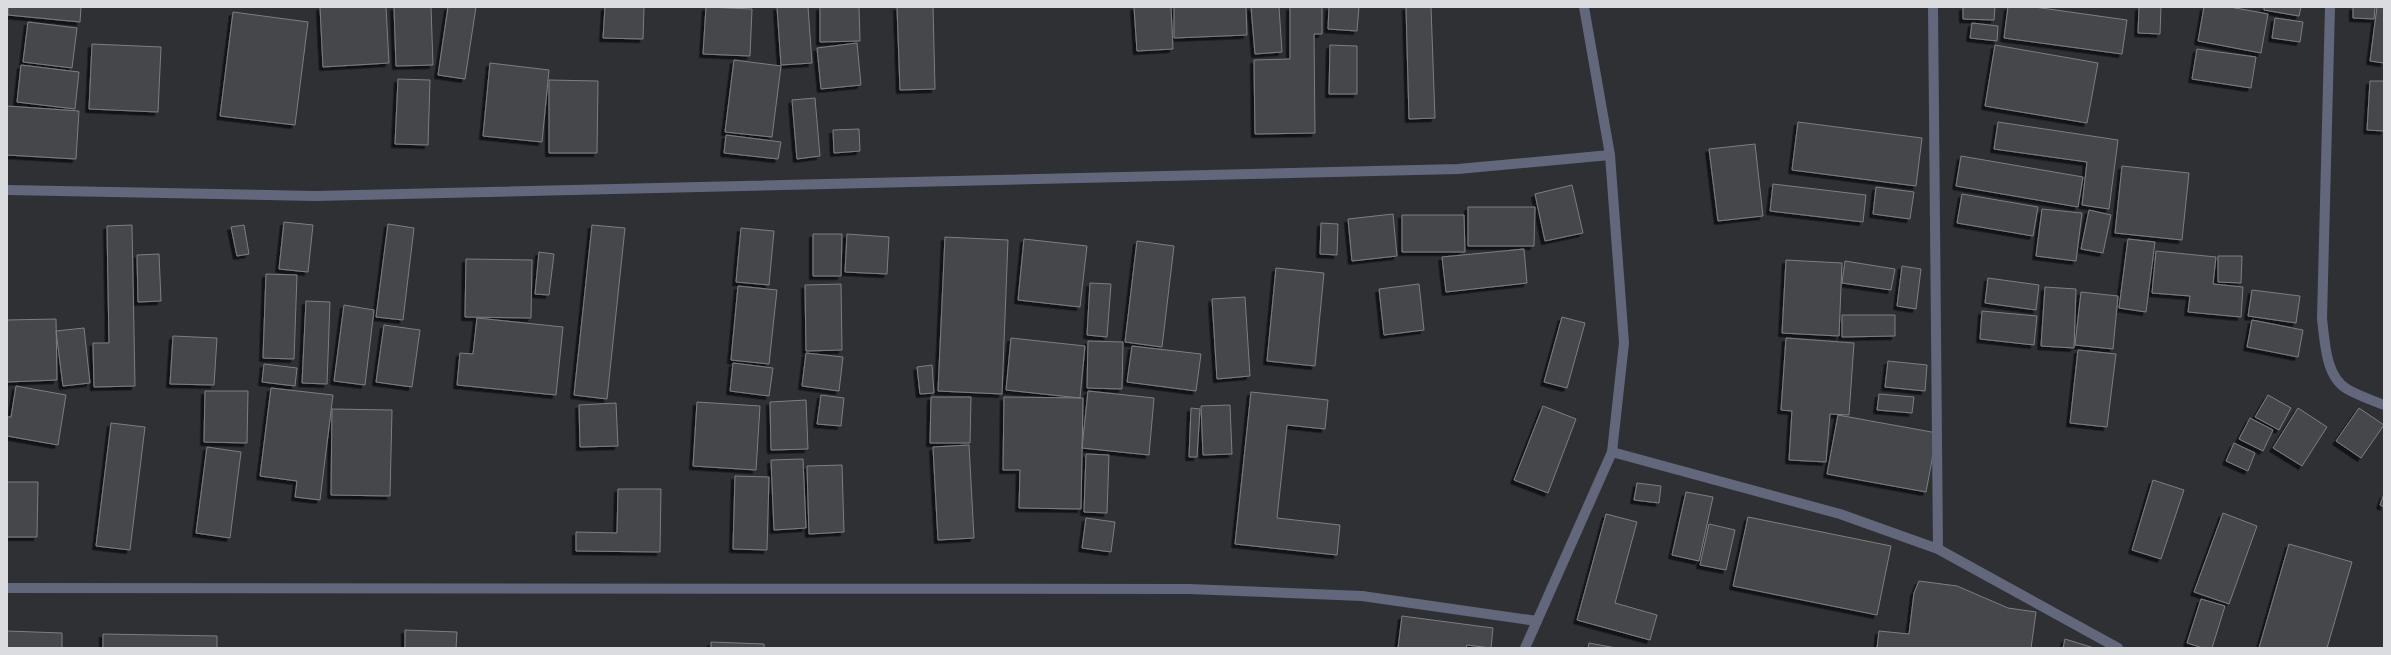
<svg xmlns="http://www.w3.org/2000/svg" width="2391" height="655" font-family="Lato,sans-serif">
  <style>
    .building { fill: #44464b; stroke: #7d7e84; filter: url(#shadow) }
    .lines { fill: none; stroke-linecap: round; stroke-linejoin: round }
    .minor { stroke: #63677c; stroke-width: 10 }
    .tertiary { stroke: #63677c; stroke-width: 10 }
  </style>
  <defs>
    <filter id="shadow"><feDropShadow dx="-3.5" dy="3.5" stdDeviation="0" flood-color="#0009"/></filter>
  </defs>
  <rect width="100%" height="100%" fill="#2f3034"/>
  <path class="building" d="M 8,7 L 81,7 L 80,22 L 8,15 Z
    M 320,7 L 386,7 L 389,63 L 323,67 Z
    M 394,7 L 431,7 L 433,65 L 396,66 Z
    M 448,7 L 476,7 L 465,79 L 438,75 Z
    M 605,7 L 644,7 L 643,39 L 603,38 Z
    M 706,7 L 752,9 L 750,56 L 703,54 Z
    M 777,7 L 808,7 L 812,63 L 781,65 Z
    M 820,7 L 859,7 L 860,41 L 820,42 Z
    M 897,7 L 933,7 L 935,89 L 900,90 Z
    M 1134,7 L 1171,7 L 1173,49 L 1137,51 Z
    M 1174,7 L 1246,7 L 1247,35 L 1174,38 Z
    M 1251,7 L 1279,7 L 1282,52 L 1255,54 Z
    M 1290,7 L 1322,7 L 1322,34 L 1314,34 L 1315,133 L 1255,134 L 1254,60 L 1290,59 Z
    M 1329,7 L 1359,7 L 1357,31 L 1328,29 Z
    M 1406,7 L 1431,7 L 1435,118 L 1409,119 Z
    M 1963,7 L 1995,7 L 1994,20 L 1963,19 Z
    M 2008,7 L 2034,7 L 2127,20 L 2122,54 L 2004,38 Z
    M 2139,7 L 2161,7 L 2160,34 L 2138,33 Z
    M 2204,7 L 2230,7 L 2268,14 L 2261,53 L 2198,41 Z
    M 2264,7 L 2301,7 L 2299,16 L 2264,10 Z
    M 2353,7 L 2375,7 L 2374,19 L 2353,18 Z
    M 2377,7 L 2384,7 L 2384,63 L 2370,61 Z
    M 233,12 L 308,22 L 295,125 L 220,116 Z
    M 2275,18 L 2303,22 L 2300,42 L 2272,38 Z
    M 28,22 L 77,28 L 72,68 L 23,62 Z
    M 1972,23 L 1998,26 L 1997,41 L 1970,38 Z
    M 857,43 L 861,85 L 821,89 L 817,48 Z
    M 92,44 L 161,47 L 158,112 L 89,109 Z
    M 1330,45 L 1357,46 L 1357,94 L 1329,94 Z
    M 1995,45 L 2098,63 L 2087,123 L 1985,106 Z
    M 2197,49 L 2256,57 L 2251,88 L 2192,79 Z
    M 734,60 L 781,66 L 772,137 L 725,132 Z
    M 490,63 L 549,70 L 542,142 L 483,136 Z
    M 21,65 L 79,72 L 75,109 L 17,102 Z
    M 398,79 L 430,80 L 428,145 L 395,144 Z
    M 549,80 L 598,81 L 597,153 L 549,153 Z
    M 2370,81 L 2384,81 L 2384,131 L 2367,130 Z
    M 815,98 L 820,156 L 797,159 L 792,100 Z
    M 7,106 L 79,111 L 76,159 L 7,155 Z
    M 1798,122 L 1922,138 L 1916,186 L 1792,170 Z
    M 1998,122 L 2118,140 L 2109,209 L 2082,205 L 2087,162 L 1994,149 Z
    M 859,129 L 860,151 L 834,153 L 833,130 Z
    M 726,135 L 781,142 L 778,159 L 724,153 Z
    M 1755,144 L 1763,216 L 1718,221 L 1709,149 Z
    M 1961,156 L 2083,177 L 2078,207 L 1956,186 Z
    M 2122,166 L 2189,173 L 2182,240 L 2115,233 Z
    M 1773,184 L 1866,195 L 1863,222 L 1770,211 Z
    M 1572,185 L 1583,233 L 1545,241 L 1535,194 Z
    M 1876,187 L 1914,192 L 1910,219 L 1873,214 Z
    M 1962,194 L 2038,207 L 2033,236 L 1957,223 Z
    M 1468,207 L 1535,207 L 1534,246 L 1468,246 Z
    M 2042,209 L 2082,213 L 2076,261 L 2036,256 Z
    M 2089,210 L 2111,215 L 2103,253 L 2081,249 Z
    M 1393,214 L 1397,256 L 1352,261 L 1348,219 Z
    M 1402,215 L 1464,215 L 1465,252 L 1402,252 Z
    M 284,222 L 313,225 L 308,272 L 279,269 Z
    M 1321,223 L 1338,224 L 1337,255 L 1320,254 Z
    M 388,224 L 414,228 L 403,320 L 376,317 Z
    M 132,225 L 135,386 L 94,387 L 93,343 L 109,343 L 107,226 Z
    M 244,225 L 249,254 L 237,256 L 231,227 Z
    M 592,225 L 625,228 L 607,399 L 574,395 Z
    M 741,228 L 774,231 L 769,285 L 736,282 Z
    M 813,234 L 842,234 L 841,276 L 813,276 Z
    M 847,234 L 889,237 L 887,274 L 845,272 Z
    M 945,237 L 1008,240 L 1002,394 L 938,391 Z
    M 1024,239 L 1087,246 L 1080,307 L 1018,300 Z
    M 2128,239 L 2155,242 L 2146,312 L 2119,308 Z
    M 1137,241 L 1174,246 L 1162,347 L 1125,342 Z
    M 1524,249 L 1527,283 L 1446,292 L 1442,257 Z
    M 2156,251 L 2216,257 L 2213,284 L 2243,287 L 2241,317 L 2188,312 L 2190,296 L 2152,293 Z
    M 539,252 L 554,254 L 549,295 L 535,294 Z
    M 159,254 L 161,301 L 138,302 L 137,255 Z
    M 2218,256 L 2242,256 L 2241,283 L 2218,282 Z
    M 466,259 L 532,260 L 531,318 L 465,317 Z
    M 1786,260 L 1842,263 L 1839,336 L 1782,333 Z
    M 1845,261 L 1895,269 L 1891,290 L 1842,283 Z
    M 1902,266 L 1921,269 L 1916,309 L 1897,306 Z
    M 1276,268 L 1324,273 L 1315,366 L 1267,361 Z
    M 266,274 L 297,275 L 294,359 L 263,358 Z
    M 1988,278 L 2039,285 L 2036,310 L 1985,303 Z
    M 1090,283 L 1111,284 L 1107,337 L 1087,335 Z
    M 841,284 L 842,350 L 806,351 L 805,285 Z
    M 1419,284 L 1424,330 L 1384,335 L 1379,289 Z
    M 738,286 L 777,290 L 769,364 L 731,360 Z
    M 2045,287 L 2076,289 L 2074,348 L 2041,346 Z
    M 2252,290 L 2300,296 L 2296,323 L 2248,316 Z
    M 2081,292 L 2118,296 L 2113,349 L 2075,345 Z
    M 1245,297 L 1250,376 L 1217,379 L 1212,299 Z
    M 306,301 L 330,302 L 327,384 L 302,383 Z
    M 344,305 L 374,310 L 365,385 L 334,381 Z
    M 1982,311 L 2037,316 L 2034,345 L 1980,339 Z
    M 1842,315 L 1895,315 L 1895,336 L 1842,337 Z
    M 1562,317 L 1585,323 L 1567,388 L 1544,382 Z
    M 477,318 L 563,327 L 556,395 L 457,385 L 460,353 L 473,354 Z
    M 56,319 L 57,380 L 7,382 L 7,320 Z
    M 2252,320 L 2303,330 L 2298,357 L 2247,347 Z
    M 384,325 L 420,330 L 412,387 L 376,382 Z
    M 84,328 L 90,383 L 63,386 L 56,331 Z
    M 173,336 L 217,338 L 214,385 L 170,384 Z
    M 1011,338 L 1085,346 L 1080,398 L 1006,390 Z
    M 1786,338 L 1854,343 L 1849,415 L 1830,414 L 1826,462 L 1789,460 L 1792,411 L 1781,410 Z
    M 1088,341 L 1123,342 L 1122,389 L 1087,388 Z
    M 1132,346 L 1201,354 L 1196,391 L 1127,382 Z
    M 2078,350 L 2116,354 L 2107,427 L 2070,423 Z
    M 806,353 L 843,357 L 839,391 L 802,386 Z
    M 1888,361 L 1927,365 L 1925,391 L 1885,387 Z
    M 733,363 L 773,368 L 769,396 L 730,391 Z
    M 264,364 L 297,368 L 295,386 L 262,382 Z
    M 932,365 L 934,393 L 920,394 L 917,367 Z
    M 16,386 L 66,395 L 58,445 L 7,436 L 7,417 L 11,417 Z
    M 271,388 L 333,395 L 320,500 L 295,497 L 297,481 L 260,476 Z
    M 205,391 L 248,391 L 247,443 L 204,442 Z
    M 1088,391 L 1154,398 L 1149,455 L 1082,448 Z
    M 1251,392 L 1328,400 L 1325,429 L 1287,425 L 1277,518 L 1340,525 L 1337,555 L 1235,544 Z
    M 1879,394 L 1914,397 L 1912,413 L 1877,410 Z
    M 821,395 L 844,398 L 841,426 L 817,424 Z
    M 2268,395 L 2291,408 L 2279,430 L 2255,417 Z
    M 931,397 L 971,397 L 970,443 L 930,443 Z
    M 1004,397 L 1083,398 L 1081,509 L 1019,508 L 1020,470 L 1003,470 Z
    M 806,400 L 808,449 L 771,450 L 770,402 Z
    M 697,402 L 760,406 L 756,470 L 693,466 Z
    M 616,403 L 618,446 L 580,447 L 579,405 Z
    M 1230,405 L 1232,454 L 1203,455 L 1201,406 Z
    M 1543,406 L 1576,419 L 1548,493 L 1514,480 Z
    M 1191,408 L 1200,409 L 1197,457 L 1189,457 Z
    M 2298,408 L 2327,427 L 2302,466 L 2273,448 Z
    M 2359,408 L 2384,425 L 2361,458 L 2336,441 Z
    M 332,409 L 392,410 L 390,496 L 331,495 Z
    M 1838,415 L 1937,433 L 1926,492 L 1827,474 Z
    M 2250,418 L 2273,430 L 2263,451 L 2239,439 Z
    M 111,423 L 145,427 L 130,550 L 96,546 Z
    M 2234,443 L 2255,453 L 2248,471 L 2226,461 Z
    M 969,445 L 974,538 L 938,540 L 933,447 Z
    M 207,447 L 241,452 L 230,538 L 196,533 Z
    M 1086,454 L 1109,455 L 1107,513 L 1084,512 Z
    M 803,459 L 806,528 L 774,530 L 771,460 Z
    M 842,465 L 844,532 L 809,534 L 807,466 Z
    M 735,476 L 769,477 L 767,550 L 733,549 Z
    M 2153,480 L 2184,490 L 2161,559 L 2132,550 Z
    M 7,482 L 38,482 L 37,537 L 7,537 Z
    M 1637,483 L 1661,486 L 1659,503 L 1634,500 Z
    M 618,489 L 661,489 L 660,552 L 576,551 L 576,532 L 617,533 Z
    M 1686,492 L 1713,497 L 1699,561 L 1672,555 Z
    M 2384,494 L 2384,507 L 2380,505 Z
    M 2223,513 L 2257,526 L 2229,604 L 2194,592 Z
    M 1606,514 L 1637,522 L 1615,603 L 1657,615 L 1650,640 L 1577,620 Z
    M 1748,517 L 1891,546 L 1877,615 L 1733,586 Z
    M 1086,518 L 1115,522 L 1111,552 L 1082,548 Z
    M 1709,524 L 1735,530 L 1726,570 L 1700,565 Z
    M 2289,544 L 2352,562 L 2327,648 L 2259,648 Z
    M 1919,581 L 1957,586 L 2008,608 L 2036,612 L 2031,648 L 1877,648 L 1879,631 L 1909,634 L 1914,593 Z
    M 2201,599 L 2225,606 L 2212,648 L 2203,648 L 2187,643 Z
    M 1402,616 L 1493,628 L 1491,648 L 1467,645 L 1466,648 L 1398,648 Z
    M 405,630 L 457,632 L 456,648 L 405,648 Z
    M 7,631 L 62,633 L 62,648 L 7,648 Z
    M 103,634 L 217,636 L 217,648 L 103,648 Z
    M 2065,639 L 2094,648 L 2063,648 Z
    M 711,642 L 764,644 L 764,648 L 711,648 Z
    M 1589,643 L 1616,648 L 1588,648 Z"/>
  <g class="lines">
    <path class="minor" d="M 1933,7 L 1938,549
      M 2330,7 L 2322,319 C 2325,341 2325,376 2347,389 C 2359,396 2372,400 2384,405
      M 7,190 L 315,196 L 1458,169 L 1610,155
      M 1612,452 L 1840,514 L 1938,549 L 2118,648
      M 7,588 L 1189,589 L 1362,596 L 1537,621"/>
    <path class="tertiary" d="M 1525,648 L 1612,452 L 1624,343 L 1610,155 L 1584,7"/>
  </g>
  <rect width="2391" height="655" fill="none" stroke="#dbdcdf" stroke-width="16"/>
</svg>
